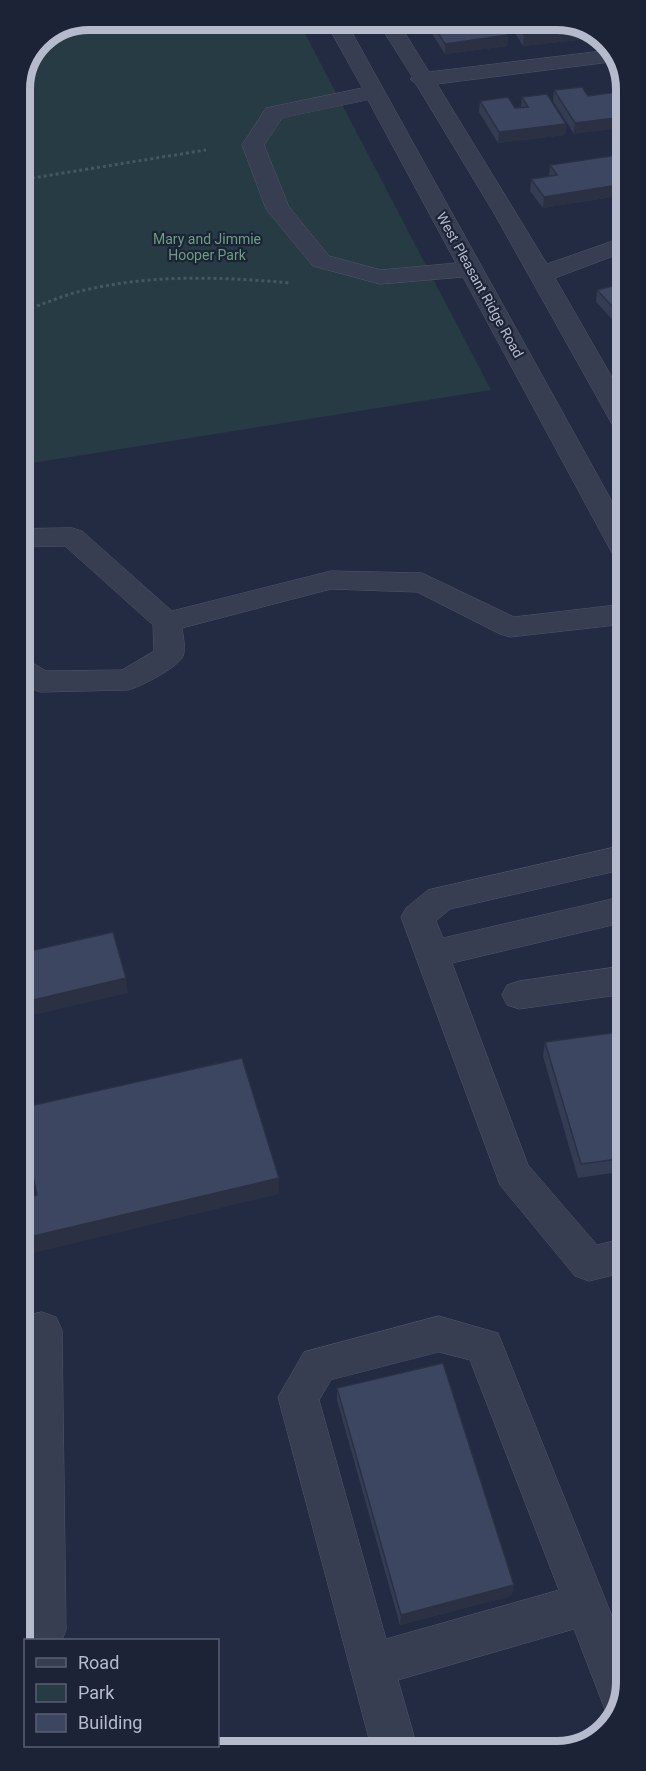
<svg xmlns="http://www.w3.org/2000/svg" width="646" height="1771" font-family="Roboto,sans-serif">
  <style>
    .green { fill: #263b43 }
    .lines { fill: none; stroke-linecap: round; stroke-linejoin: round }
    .minor-casing { stroke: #505669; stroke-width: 1 }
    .path { stroke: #445860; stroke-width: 3; stroke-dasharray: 3 3; stroke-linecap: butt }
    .minor { fill: #383e52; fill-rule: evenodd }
    .wall { fill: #343c53 }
    .shaded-wall { fill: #2b3143 }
    .building { fill: #3d4660; stroke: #2b3143; stroke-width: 1.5 }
    .labels { text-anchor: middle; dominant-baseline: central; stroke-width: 4.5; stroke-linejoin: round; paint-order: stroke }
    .far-park-label { font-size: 14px; fill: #6a9f7f; stroke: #1d2337 }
    .far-street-label { font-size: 14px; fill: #b5bacc; stroke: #1d2337 }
    .rim { fill: none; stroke: #b5bacc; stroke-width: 8 }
  </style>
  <rect width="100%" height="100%" fill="#232b42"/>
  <path class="green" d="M 121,20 L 298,20 L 491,390 L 20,465 L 20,84 L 40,40 L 75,25 Z"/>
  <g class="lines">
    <defs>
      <path id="minor" d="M 325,20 L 345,20 L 625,525 L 625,560 L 615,558 L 611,551 L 463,277 L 380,284 L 313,266 L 266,209 L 242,145 L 266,108 L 362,88 ZM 368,100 L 456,263 L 381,270 L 329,256 L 289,207 L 264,145 L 282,118 Z
        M 377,20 L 397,20 L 429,72 L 610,50 L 618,61 L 437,84 L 547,264 L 624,237 L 624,252 L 555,278 L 625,400 L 625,432 L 616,430 L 612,424 L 494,213 L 416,84 L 410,79 L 412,77 Z
        M 72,528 L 82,531 L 172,611 L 331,571 L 422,573 L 514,617 L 625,604 L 625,624 L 510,637 L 500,634 L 417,592 L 331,589 L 182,628 C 183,636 186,649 183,656 C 179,667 140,687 128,690 L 40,692 L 20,684 L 20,659 L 31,662 L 46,671 L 122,670 L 154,651 L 153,625 L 65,546 L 20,547 L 20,529 Z
        M 625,845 L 625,869 L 450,909 L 436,921 L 443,938 L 625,896 L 625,922 L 452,963 L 528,1165 L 597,1245 L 626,1238 L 626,1272 L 589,1281 L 575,1276 L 500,1185 L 401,917 L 406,908 L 428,890 Z
        M 625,966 L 625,994 L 519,1009 L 507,1005 L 502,995 L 507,985 L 519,981 Z
        M 42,1312 L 56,1317 L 62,1330 L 66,1630 L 62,1640 L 26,1640 L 26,1658 L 22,1656 L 21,1317 Z
        M 439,1316 L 498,1333 L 626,1651 L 626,1683 L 615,1716 L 606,1712 L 574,1629 L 398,1680 L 418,1750 L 372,1750 L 278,1397 L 304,1352 ZM 439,1352 L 470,1360 L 559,1590 L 386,1639 L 319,1400 L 331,1380 Z"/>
    </defs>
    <use href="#minor" class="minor-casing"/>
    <path class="path" d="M 20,180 L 206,150
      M 20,312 C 42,305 63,295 85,290 C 154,274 222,277 291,283"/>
    <use href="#minor" class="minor"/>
  </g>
  <path class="wall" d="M 427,20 L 497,20 L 508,35 L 507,46 L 445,54 L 427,26 Z
    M 510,20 L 562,20 L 596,38 L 523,46 L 510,25 Z
    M 582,87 L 574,134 L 553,101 L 554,90 Z
    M 522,97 L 566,124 L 565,135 L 498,143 L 479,112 L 480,101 L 515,108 L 521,107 Z
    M 624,154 L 624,195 L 543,208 L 530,191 L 531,179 L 549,177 L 550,165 Z
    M 624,283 L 624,332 L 596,302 L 597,290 Z
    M 626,1031 L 626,1171 L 578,1178 L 543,1056 L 545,1042 Z
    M 337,1388 L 514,1585 L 511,1596 L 400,1625 L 337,1400 Z"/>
  <path class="shaded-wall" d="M 585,28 L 597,33 L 596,38 L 523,46 L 524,35 Z
    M 508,35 L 507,46 L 445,54 L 445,44 Z
    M 624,117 L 624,128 L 574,134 L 575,123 Z
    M 566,124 L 565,135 L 498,143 L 499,132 Z
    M 624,184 L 624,195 L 543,208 L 544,197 Z
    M 126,978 L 128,993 L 21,1018 L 21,1003 Z
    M 279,1178 L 279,1194 L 21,1256 L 21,1239 Z
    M 514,1585 L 511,1596 L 400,1625 L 401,1615 Z"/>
  <path class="building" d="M 430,20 L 497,20 L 508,35 L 445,44 Z
    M 514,20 L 562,20 L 585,28 L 524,35 Z
    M 582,87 L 588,96 L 624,91 L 624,117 L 575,123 L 554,90 Z
    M 547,94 L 566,124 L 499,132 L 480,101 L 508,97 L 515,108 L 528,107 L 522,97 Z
    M 624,154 L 624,184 L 544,197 L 531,179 L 557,175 L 550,165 Z
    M 624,283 L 624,319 L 597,290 Z
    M 113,932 L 126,978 L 21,1003 L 21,953 Z
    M 626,1031 L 626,1158 L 581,1164 L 545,1042 Z
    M 242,1058 L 279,1178 L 21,1239 L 21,1198 L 37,1195 L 21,1119 L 21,1108 Z
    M 443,1363 L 514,1585 L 401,1615 L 337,1388 Z"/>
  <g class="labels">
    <g class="far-park-label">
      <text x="207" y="239">Mary and Jimmie<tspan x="207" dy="16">Hooper Park</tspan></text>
    </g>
    <g class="far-street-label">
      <text transform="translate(480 285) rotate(61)">West Pleasant Ridge Road</text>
    </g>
  </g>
  <path d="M0 0H646V1771H0ZM89 30H557A59 59 0 0 1 616 89V1682A59 59 0 0 1 557 1741H89A59 59 0 0 1 30 1682V89A59 59 0 0 1 89 30Z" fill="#1d2337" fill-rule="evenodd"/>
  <path class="rim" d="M89 30H557A59 59 0 0 1 616 89V1682A59 59 0 0 1 557 1741H89A59 59 0 0 1 30 1682V89A59 59 0 0 1 89 30Z"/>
  <rect x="24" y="1639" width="195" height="108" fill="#1d2337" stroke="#5a5f73" stroke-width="1.5"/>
  <rect x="36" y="1658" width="30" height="9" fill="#383e52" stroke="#5a5f73" stroke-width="1.5"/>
  <text x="78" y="1669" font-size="18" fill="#b5bacc">Road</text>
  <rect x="36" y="1684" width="30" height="18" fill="#263b43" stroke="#5a5f73" stroke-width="1.5"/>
  <text x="78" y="1699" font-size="18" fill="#b5bacc">Park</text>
  <rect x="36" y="1714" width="30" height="18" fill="#3d4660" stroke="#5a5f73" stroke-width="1.5"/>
  <text x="78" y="1729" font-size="18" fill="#b5bacc">Building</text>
</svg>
